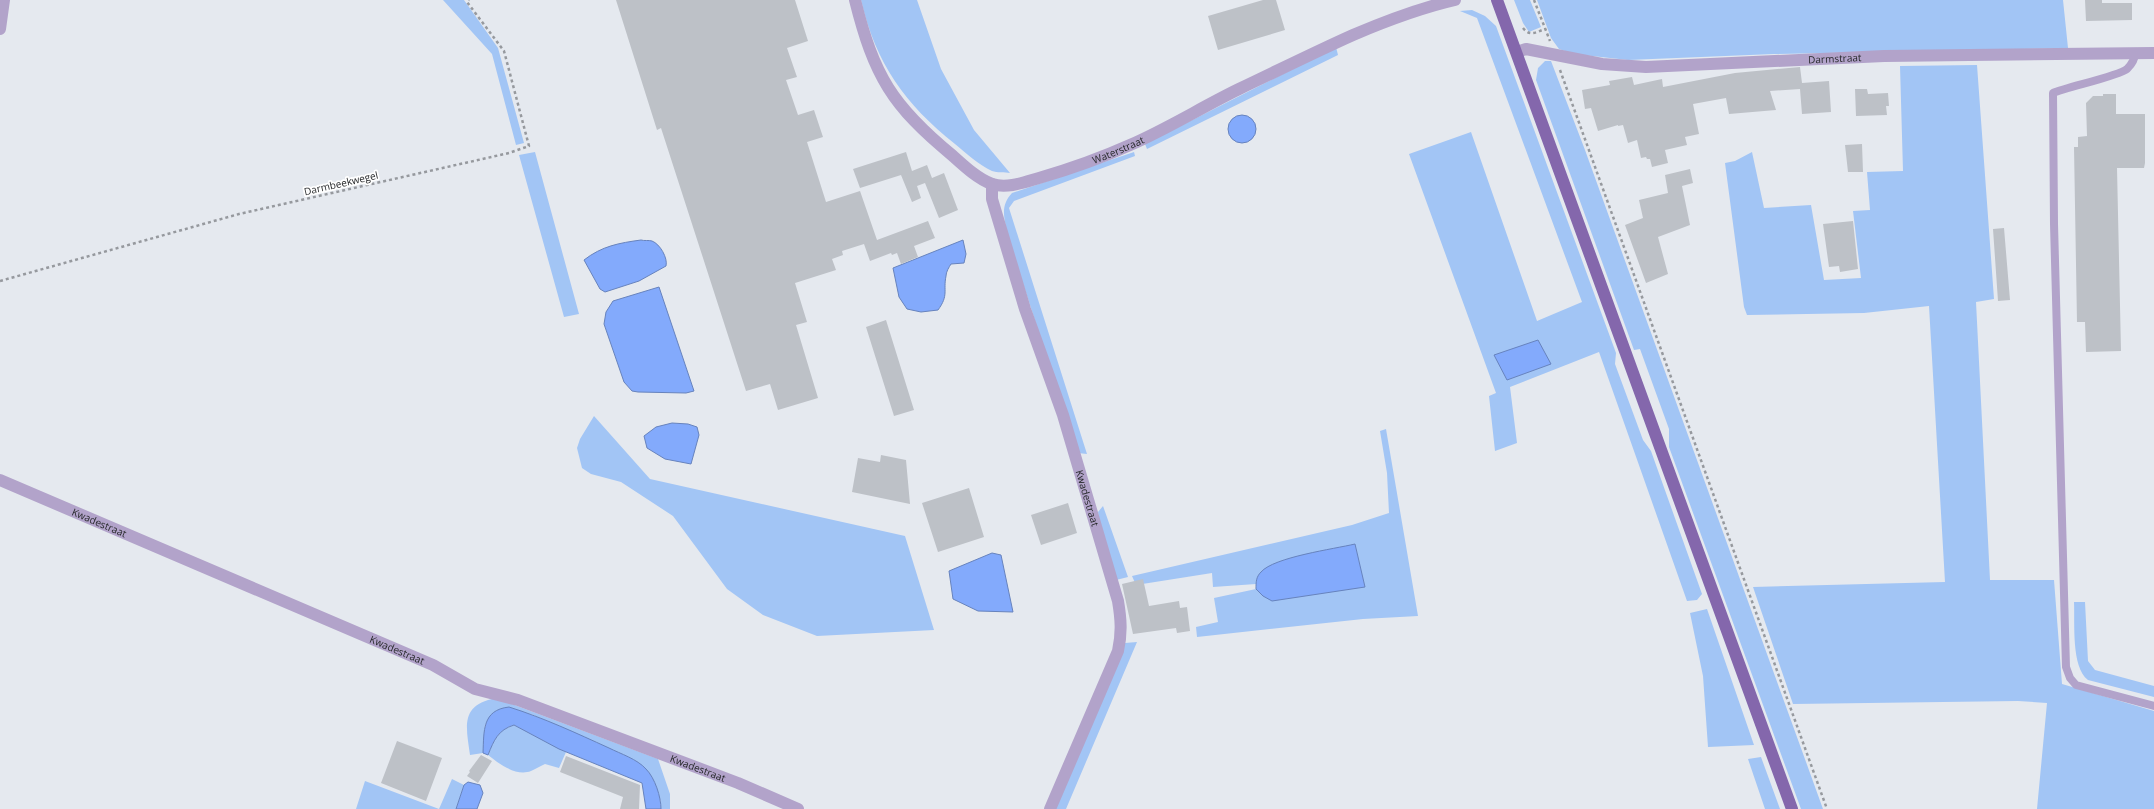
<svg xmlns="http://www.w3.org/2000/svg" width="2154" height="809" font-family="'Open Sans',sans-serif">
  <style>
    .green { fill: #a2c5f5 }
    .water { fill: #83aafc; stroke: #6783bd }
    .building { fill: #bdc1c7 }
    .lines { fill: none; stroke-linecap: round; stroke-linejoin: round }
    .path { stroke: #96999e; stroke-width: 2.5; stroke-dasharray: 3 3; stroke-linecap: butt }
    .lane { stroke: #b2a3ca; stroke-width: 8 }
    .street { stroke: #b2a3ca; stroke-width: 12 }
    .primary { stroke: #8467ac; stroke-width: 12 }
    .labels { text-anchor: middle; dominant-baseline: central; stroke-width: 3.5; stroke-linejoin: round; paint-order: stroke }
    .street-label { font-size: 10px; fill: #26282a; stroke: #fff }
  </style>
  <rect width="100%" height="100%" fill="#e5e9ef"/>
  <path class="green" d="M 443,0 L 464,0 L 498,48 L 524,143 L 516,145 L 492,54 Z
    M 861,0 L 917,0 L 941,69 L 974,130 L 1010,173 C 1005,172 997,173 992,171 C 979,165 966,153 955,144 C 905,104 876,64 861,0 Z
    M 1514,0 L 1530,0 L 1541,27 L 1529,32 L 1523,23 Z
    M 1537,0 L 2063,0 L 2068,48 L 1774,54 L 1628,60 L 1574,54 L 1559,49 L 1551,38 Z
    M 1472,10 L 1485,16 L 1496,26 L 1616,353 L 1615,364 L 1643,440 L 1651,451 L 1702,594 L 1697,600 L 1687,601 L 1599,352 L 1510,387 L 1517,443 L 1495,451 L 1489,396 L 1496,393 L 1409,154 L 1471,132 L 1537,321 L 1582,302 L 1477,18 L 1460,11 Z
    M 1336,47 L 1338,55 L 1147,149 L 1145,144 Z
    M 1545,61 L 1551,61 L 1585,150 L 1823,809 L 1801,809 L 1669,447 L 1669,429 L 1640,349 L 1634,350 L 1536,80 L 1538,68 Z
    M 1977,65 L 1994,299 L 1976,302 L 1990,580 L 2054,580 L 2062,684 L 2154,711 L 2154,809 L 2037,809 L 2047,703 L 2018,701 L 1793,704 L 1753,587 L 1945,582 L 1929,306 L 1864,313 L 1747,315 L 1744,307 L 1725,163 L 1735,161 L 1752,152 L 1764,208 L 1811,205 L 1824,280 L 1861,278 L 1853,211 L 1870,210 L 1867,172 L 1903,171 L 1900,66 Z
    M 535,152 L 579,314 L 564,317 L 519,155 Z
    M 1134,152 L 1135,156 L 1014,201 L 1009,208 L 1087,454 L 1078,453 L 1008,237 C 1005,219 999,207 1012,193 Z
    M 594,416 L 650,479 L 905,536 L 934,630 L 817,636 L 763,615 L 727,589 L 673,516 L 621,482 L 591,474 L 582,468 L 577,448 L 580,439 Z
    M 1386,429 L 1418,616 L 1363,619 L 1197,637 L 1196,627 L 1218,622 L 1214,598 L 1256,589 L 1263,596 L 1256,580 L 1256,584 L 1213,587 L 1212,573 L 1136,585 L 1132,576 L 1352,525 L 1389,513 L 1387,473 L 1380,431 Z
    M 1103,506 L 1128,577 L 1116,580 L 1099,519 L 1098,512 Z
    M 2074,602 L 2085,602 L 2088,661 L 2095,670 L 2154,686 L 2154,697 L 2088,680 C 2071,667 2075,623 2074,602 Z
    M 1707,609 L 1754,745 L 1708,747 L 1703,676 L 1690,613 Z
    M 1137,642 L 1066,809 L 1054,809 L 1125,643 Z
    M 496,698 L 658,759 L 670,794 L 670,809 L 661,809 L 661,801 L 636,761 L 531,714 L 485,724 L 483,753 L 470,755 C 466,726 460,705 496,698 Z
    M 514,725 L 566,752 L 559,768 L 545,764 C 540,766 536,769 531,771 C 516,777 498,763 488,755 C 494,740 498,730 514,725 Z
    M 1761,757 L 1780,809 L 1765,809 L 1748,759 Z
    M 452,779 L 464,785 L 456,809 L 439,809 Z
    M 365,781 L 439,809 L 356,809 Z"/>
  <path class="water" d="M1228 129a14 14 0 1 1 28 0a14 14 0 1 1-28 0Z
    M 641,240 C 644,241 649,240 652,241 C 660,244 668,258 666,266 L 639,281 L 605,292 L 600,289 L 584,260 C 602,246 619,243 641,240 Z
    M 963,240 L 966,254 L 964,263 L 951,264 C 949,267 946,272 946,276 C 943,291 949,295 938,310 L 921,312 L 907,309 L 899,297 L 893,268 Z
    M 659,287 L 694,391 L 686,393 L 638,392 L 632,391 L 624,382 L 604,324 L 606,312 L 613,301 Z
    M 1538,340 L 1551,364 L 1507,380 L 1494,355 Z
    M 672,423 L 688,424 L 697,427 L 699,435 L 691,464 L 665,459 L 647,448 L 644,436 L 656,427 Z
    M 1355,544 L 1365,587 L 1272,601 L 1263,596 L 1256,589 C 1256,582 1256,577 1261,572 C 1274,557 1334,549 1355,544 Z
    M 992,553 L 1001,555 L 1013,612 L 978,611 L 953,599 L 949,571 Z
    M 509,707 C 544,718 576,733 609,748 C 621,754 637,759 646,769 C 655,778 661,797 661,809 L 646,809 L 642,783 L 559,749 L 514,725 C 498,730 494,740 488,755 L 483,753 C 484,731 482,710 509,707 Z
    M 468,782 L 480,785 L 483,793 L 477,809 L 456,809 L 464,785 Z"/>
  <path class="building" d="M 616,0 L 795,0 L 808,41 L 787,48 L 797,77 L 786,80 L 798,115 L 814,110 L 823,137 L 807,142 L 826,202 L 860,191 L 877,240 L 928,221 L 935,238 L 914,246 L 918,257 L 901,264 L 897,253 L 892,255 L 891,253 L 870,261 L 864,244 L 842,251 L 843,255 L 832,259 L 836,270 L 795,283 L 807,322 L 796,325 L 818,398 L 778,410 L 770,384 L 746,391 L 661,128 L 657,130 Z
    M 1263,0 L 1276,0 L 1285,30 L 1218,50 L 1208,16 Z
    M 2085,0 L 2102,0 L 2102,3 L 2132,3 L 2132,20 L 2086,21 Z
    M 1800,67 L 1802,83 L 1829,81 L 1831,112 L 1802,114 L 1800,89 L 1770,91 L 1776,110 L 1729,114 L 1726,98 L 1693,104 L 1699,134 L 1685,137 L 1687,145 L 1665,150 L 1668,163 L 1652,167 L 1650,159 L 1647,159 L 1646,157 L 1641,158 L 1637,140 L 1628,143 L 1623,125 L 1618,126 L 1618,125 L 1598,131 L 1591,108 L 1585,109 L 1582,90 L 1610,85 L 1609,81 L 1632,77 L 1634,85 L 1662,79 L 1663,87 L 1735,73 Z
    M 1855,89 L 1867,89 L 1868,94 L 1888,93 L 1889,106 L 1886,106 L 1887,115 L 1856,116 Z
    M 2103,94 L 2116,94 L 2116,114 L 2145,114 L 2145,163 L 2144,168 L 2117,168 L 2121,351 L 2086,352 L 2085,322 L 2077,322 L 2074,147 L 2078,147 L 2078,137 L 2087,136 L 2086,103 L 2093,96 L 2103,96 Z
    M 1862,144 L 1863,172 L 1848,172 L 1845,145 Z
    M 906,152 L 912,171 L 927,165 L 932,178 L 944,173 L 958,210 L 939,218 L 925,183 L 917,186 L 921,198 L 912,202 L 901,175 L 860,188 L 853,169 Z
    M 1690,169 L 1693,183 L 1682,186 L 1690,225 L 1658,237 L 1668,274 L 1646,283 L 1625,225 L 1643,218 L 1639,200 L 1668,193 L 1665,175 Z
    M 1853,221 L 1858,269 L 1840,272 L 1839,266 L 1829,267 L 1823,224 Z
    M 2004,228 L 2010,300 L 1998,301 L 1993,229 Z
    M 886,320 L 914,410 L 894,416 L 866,327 Z
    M 881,455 L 906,460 L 910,504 L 852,492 L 858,458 L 880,462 Z
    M 969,488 L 984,537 L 938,552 L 922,503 Z
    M 1068,503 L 1077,533 L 1041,545 L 1031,515 Z
    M 1143,579 L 1149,606 L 1179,601 L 1180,608 L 1187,607 L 1190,631 L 1177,633 L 1176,628 L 1133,634 L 1122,584 Z
    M 397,741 L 442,758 L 426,801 L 381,783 Z
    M 481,755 L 492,761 L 478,783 L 467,776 L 470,772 L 469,771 Z
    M 566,756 L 640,785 L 639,809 L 620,809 L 623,797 L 560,772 Z"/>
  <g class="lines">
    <path class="path" d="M 1534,0 L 1550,41
      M 1523,28 C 1530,37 1536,32 1545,29
      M 1560,70 L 1827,809
      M 0,281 L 239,214 L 509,153 L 529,146 L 504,51 L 467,2 L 469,0"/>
    <path class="lane" d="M 2135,53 C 2135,59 2132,64 2127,69 C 2119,76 2067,87 2053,93 L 2054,224 L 2066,667 L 2070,678 L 2076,685 L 2154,706"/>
    <g class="street">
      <path id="s1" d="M 855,0 C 874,76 892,106 953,156 C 964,166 978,179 992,184 C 1007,189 1025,182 1039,178 C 1070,169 1101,158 1130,145 C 1167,129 1202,107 1239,89 C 1277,71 1315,52 1353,35 C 1386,21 1420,8 1455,0"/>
      <path d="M 0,29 L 4,0"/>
      <path id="s2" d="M 1517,52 L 1526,49 L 1602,64 L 1646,67 L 1884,56 L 2154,53"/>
      <path id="s3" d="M 992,184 L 992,199 L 1025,309 L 1063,415 L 1118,601 C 1121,619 1122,633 1118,651 L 1050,809"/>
      <path id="s4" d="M 0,480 L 433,665 L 475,689 L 518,700 L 738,783 L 798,809"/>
    </g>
    <path class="primary" d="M 1497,0 L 1792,809"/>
  </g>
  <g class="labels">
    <g class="street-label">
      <text stroke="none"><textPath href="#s2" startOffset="320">Darmstraat</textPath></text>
      <text stroke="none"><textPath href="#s1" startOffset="369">Waterstraat</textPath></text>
      <text transform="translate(341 183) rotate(-13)">Darmbeekwegel</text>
      <text stroke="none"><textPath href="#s3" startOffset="329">Kwadestraat</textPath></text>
      <text stroke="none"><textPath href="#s4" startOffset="108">Kwadestraat</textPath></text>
      <text stroke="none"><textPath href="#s4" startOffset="432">Kwadestraat</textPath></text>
      <text stroke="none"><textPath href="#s4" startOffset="756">Kwadestraat</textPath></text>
    </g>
  </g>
</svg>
